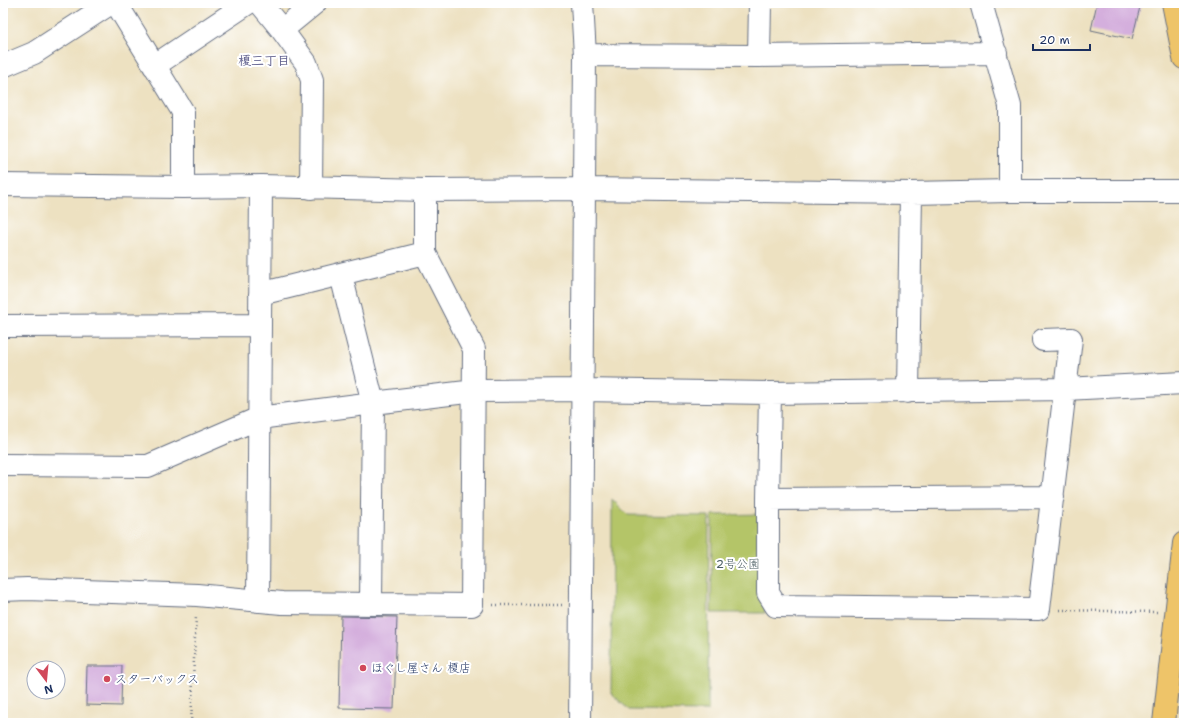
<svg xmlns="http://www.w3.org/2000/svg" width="1187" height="726" font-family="'Shantell Sans','Klee One',sans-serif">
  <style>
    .green { fill: #b4c568; stroke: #687a63 }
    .building { fill: #d4afdd }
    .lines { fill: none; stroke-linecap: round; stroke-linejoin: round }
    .minor-casing { stroke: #646d81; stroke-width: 24 }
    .major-casing { stroke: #646d81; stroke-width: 24 }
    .path { stroke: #646d81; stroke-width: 2.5; stroke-dasharray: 1 3; stroke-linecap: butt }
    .minor { stroke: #fff; stroke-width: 22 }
    .major { stroke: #eec469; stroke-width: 22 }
    .poi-dot { fill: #d1495b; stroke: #fff; stroke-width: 1.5 }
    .labels { text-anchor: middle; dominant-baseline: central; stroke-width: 4; stroke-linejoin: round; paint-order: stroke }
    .park-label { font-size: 12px; fill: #495c61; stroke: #fff }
    .poi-label { font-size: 12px; fill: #1b2f5e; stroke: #fff; text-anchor: start }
    .neighbourhood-label { font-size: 13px; font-weight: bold; fill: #5c5c8a; stroke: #fff }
  </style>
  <rect width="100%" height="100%" fill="#fff"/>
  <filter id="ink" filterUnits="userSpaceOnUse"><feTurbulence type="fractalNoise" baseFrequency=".025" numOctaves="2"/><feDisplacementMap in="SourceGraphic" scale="8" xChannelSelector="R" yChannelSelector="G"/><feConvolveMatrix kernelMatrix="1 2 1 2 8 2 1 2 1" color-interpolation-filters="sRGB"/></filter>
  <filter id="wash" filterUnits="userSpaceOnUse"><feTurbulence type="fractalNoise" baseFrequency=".012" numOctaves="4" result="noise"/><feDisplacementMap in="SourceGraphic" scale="16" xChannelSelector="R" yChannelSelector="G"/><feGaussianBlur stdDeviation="0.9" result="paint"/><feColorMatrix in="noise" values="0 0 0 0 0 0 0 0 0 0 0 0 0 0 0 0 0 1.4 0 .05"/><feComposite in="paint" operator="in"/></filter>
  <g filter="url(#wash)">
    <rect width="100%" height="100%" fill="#ede1c1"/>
    <path class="green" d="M 612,499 L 628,515 L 709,516 L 708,711 L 629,710 L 611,693 Z
      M 764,514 L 765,613 L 711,613 L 712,515 Z"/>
    <g id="blocks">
      <path class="building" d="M 1097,3 L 1141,3 L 1132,39 L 1091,30 Z
        M 341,616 L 397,617 L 394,709 L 339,708 Z
        M 87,666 L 122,666 L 121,706 L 86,705 Z"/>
    </g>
  </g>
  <g filter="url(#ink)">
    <use href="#blocks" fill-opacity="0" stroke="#646d81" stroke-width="1"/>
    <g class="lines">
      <defs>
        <path id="minor" d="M 116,3 L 183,112 L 183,187
          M 260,3 L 282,30 L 306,63 L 312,80 L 311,188
          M 981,3 L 1010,106 L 1010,191
          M 282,30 L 315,3
          M 585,55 L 759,56 L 996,53
          M 759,56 L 760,3
          M 3,66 L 34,53 L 111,3
          M 154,66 L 248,3
          M 3,185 L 183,187 L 261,186 L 425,190 L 584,189 L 911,193 L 1010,191 L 1184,191
          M 341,275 L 373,403 L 371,603
          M 260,294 L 425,253
          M 3,326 L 260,325
          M 908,392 L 911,193
          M 770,393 L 768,499 L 768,593 L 776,606 L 1039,609 L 1071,339 L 1043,340
          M 3,465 L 148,466 L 259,418 L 373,403 L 475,391 L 582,390 L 770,393 L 1065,389 L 1184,383
          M 768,499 L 1053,497
          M 3,590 L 27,589 L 197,595 L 282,603 L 472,605 L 474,349 L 425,253 L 425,190
          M 258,601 L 261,186
          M 580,723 L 585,55 L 582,3"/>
        <path id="major" d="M 1173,3 L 1184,58
          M 1164,723 L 1184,543"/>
      </defs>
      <use href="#minor" class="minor-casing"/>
      <use href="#major" class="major-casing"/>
      <path class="path" d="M 493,605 L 562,605
        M 1060,610 L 1157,612
        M 191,723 L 196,616"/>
      <use href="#minor" class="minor"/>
      <use href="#major" class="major"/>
    </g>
  </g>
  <g class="poi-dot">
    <circle cx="363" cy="668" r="4"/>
    <circle cx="107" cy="679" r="4"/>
  </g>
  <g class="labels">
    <g class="park-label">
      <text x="738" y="564">2号公園</text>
    </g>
    <g class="poi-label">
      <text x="371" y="668">ほぐし屋さん 榎店</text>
      <text x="115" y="679">スターバックス</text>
    </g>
    <g class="neighbourhood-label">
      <text x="264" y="60">榎三丁目</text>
    </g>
  </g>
  <rect width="1187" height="726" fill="none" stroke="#fff" stroke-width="16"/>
  <g transform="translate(46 680) rotate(164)"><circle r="19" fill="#ffffff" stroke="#a4acbf"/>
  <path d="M0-3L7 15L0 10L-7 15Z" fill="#d1495b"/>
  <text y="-6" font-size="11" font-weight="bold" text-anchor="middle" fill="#1b2f5e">N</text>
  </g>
  <path d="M1033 44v6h57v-6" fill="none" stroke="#1b2f5e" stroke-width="2"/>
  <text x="1039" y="44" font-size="12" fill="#1b2f5e" stroke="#ffffff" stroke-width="3" paint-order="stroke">20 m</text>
</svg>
